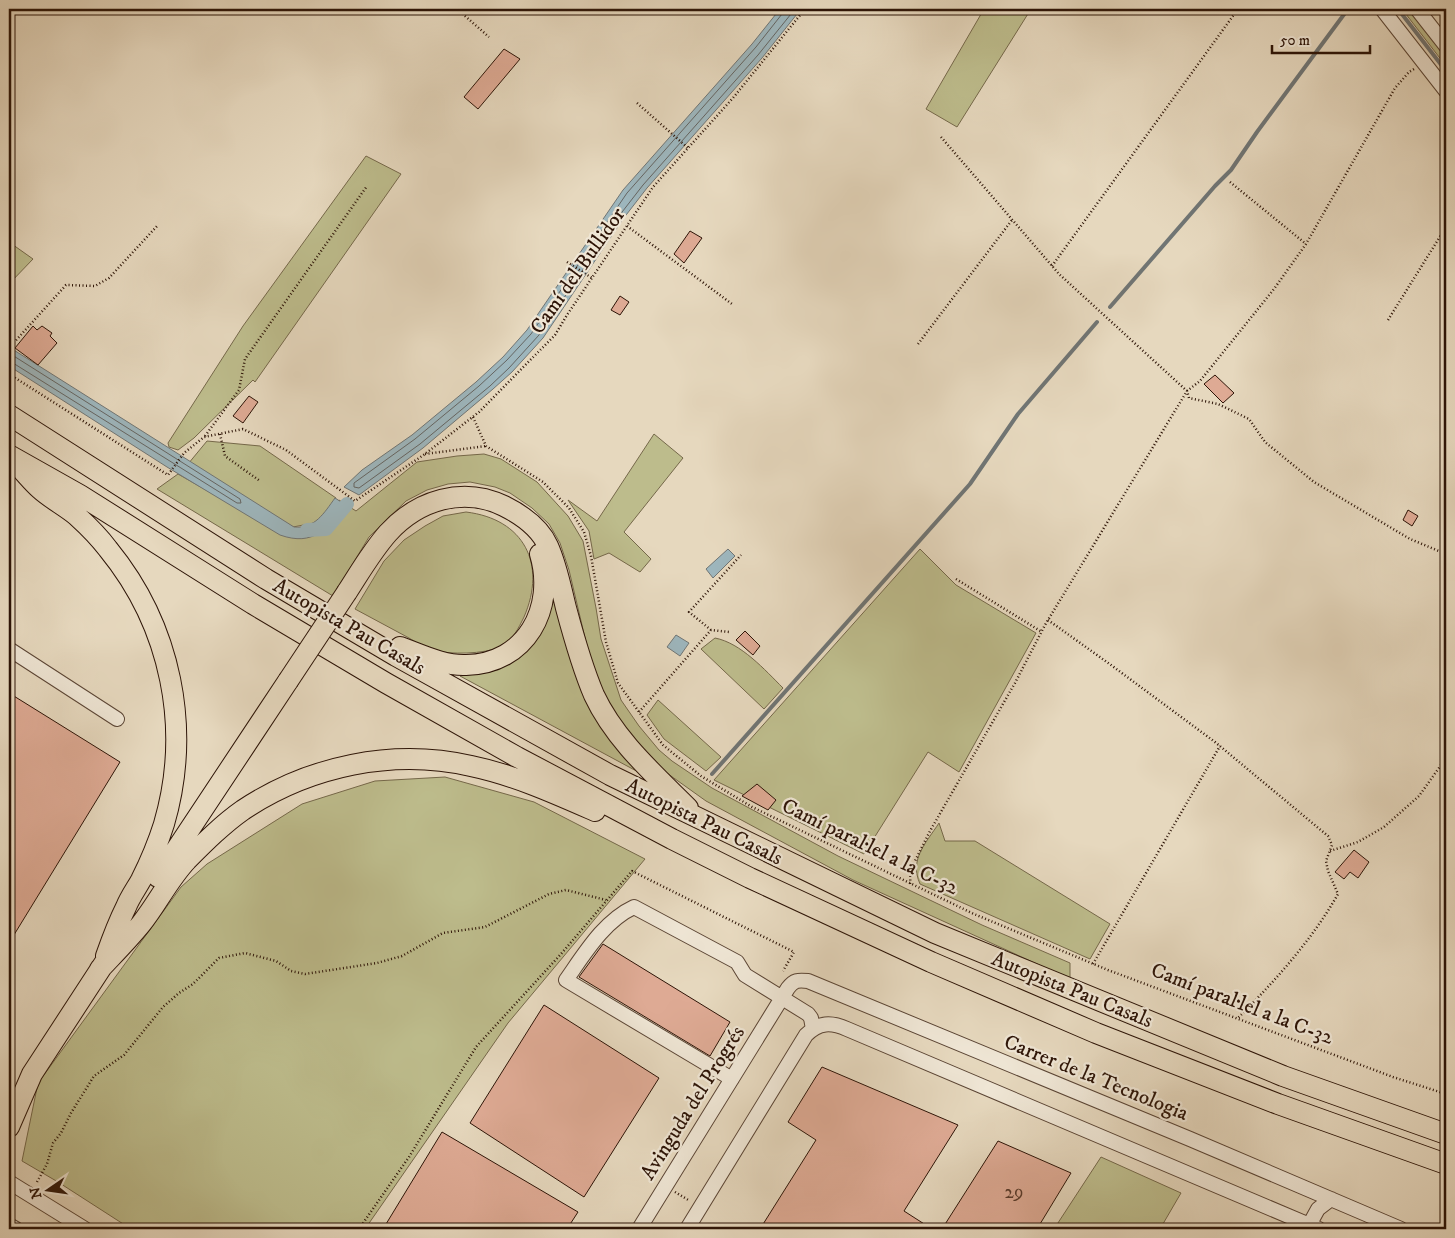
<svg xmlns="http://www.w3.org/2000/svg" width="1455" height="1238" font-family="'IM FELL DW Pica',serif">
  <style>
    .green { fill: #bdbc8c; stroke: #75684a }
    .water { fill: #9db6bd; stroke: #707574 }
    .lines { fill: none; stroke-linecap: round; stroke-linejoin: round }
    .shore { stroke: #656562; stroke-width: 1 }
    .stream { stroke: #707574; stroke-width: 4 }
    .canal { stroke: #9db6bd; stroke-width: 14 }
    .building { fill: #deaa94; stroke: #2d1407 }
    .minor-casing { stroke: #5b4535; stroke-width: 16 }
    .highway-casing { stroke: #2d1407; stroke-width: 22 }
    .path { stroke: #2d1407; stroke-width: 2.5; stroke-dasharray: 1 2.5; stroke-linecap: butt }
    .minor { stroke: #efe6d5; stroke-width: 14 }
    .highway { stroke: #e6d8be; stroke-width: 20 }
    .rail-casing { stroke: #2d1407; stroke-width: 5.5 }
    .rail { stroke: #efe6d5; stroke-width: 4; stroke-dasharray: 11; stroke-linecap: butt }
    .highway-bridge-casing { stroke: #2d1407; stroke-width: 22; stroke-linecap: butt }
    .highway-bridge { stroke: #e6d8be; stroke-width: 20 }
    .labels { text-anchor: middle; dominant-baseline: central; stroke-width: 4.5; stroke-linejoin: round; paint-order: stroke }
    .number-label { font-size: 19px; fill: #593a2a }
    .street-label { font-size: 21px; fill: #2d1407; stroke: #efe6d5 }
  </style>
  <rect width="100%" height="100%" fill="#e6d8be"/>
  <filter id="stains"><feTurbulence type="fractalNoise" baseFrequency=".004" numOctaves="4"/><feColorMatrix values="0 0 0 0 .2 0 0 0 0 .09 0 0 0 0 .02 0 0 0 .5 -.17"/></filter>
  <radialGradient id="worn" r=".72"><stop offset=".6" stop-color="#630" stop-opacity="0"/><stop offset="1" stop-color="#630" stop-opacity=".3"/></radialGradient>
  <path class="green" d="M 984,9 L 1031,9 L 957,127 L 926,109 Z
    M 1402,9 L 1412,9 L 1446,53 L 1446,66 Z
    M 366,156 L 401,174 L 255,382 L 253,380 L 194,438 L 178,450 L 169,447 L 168,443 L 243,326 Z
    M 9,242 L 33,259 L 9,284 Z
    M 654,434 L 683,458 L 624,532 L 651,559 L 640,572 L 609,553 L 594,559 L 589,531 L 568,500 L 597,521 Z
    M 207,441 L 260,446 L 336,498 L 319,522 L 293,527 L 188,464 Z
    M 484,454 L 501,459 L 537,482 L 568,516 L 583,541 L 596,608 L 601,639 L 621,700 L 639,726 L 659,750 L 672,761 L 712,788 L 838,856 L 982,925 L 1070,963 L 1070,979 L 853,880 L 706,801 L 664,771 L 634,741 L 614,714 L 594,676 L 569,570 L 560,543 L 549,524 L 532,508 L 510,493 L 495,487 L 470,482 L 448,484 L 427,490 L 406,501 L 369,537 L 333,596 L 157,489 L 178,474 L 283,534 L 309,537 L 339,500 L 356,511 L 417,462 L 457,456 Z
    M 466,512 C 524,519 547,564 524,617 C 519,627 512,642 501,647 C 484,654 450,655 432,650 C 424,648 416,642 409,638 C 391,628 373,619 355,609 L 384,561 L 404,540 L 425,526 L 443,516 Z
    M 920,549 L 956,585 L 1036,633 L 959,772 L 928,752 L 864,854 L 714,780 Z
    M 554,594 L 566,645 L 642,774 L 460,676 L 490,672 L 525,651 Z
    M 715,638 C 741,643 765,670 783,688 L 764,709 L 701,649 Z
    M 658,700 L 721,757 L 706,771 L 664,739 L 647,715 Z
    M 445,777 L 534,802 L 645,859 L 508,1023 L 365,1229 L 131,1229 L 58,1182 L 22,1161 L 38,1083 L 181,887 L 207,864 L 302,804 L 375,781 Z
    M 939,823 L 945,841 L 975,841 L 1110,924 L 1090,959 L 920,884 C 909,859 926,843 939,823 Z
    M 1101,1157 L 1181,1193 L 1160,1229 L 1054,1229 Z"/>
  <path class="water" d="M 780,9 L 801,9 L 762,58 L 647,188 L 623,219 L 543,338 L 512,372 L 493,389 L 423,448 L 359,495 L 344,487 L 362,470 L 412,435 L 476,382 L 503,357 L 527,330 L 623,190 L 752,44 Z
    M 9,347 L 294,527 C 315,529 324,513 335,498 L 349,507 C 326,528 314,547 280,535 L 167,467 L 9,366 Z
    M 728,549 L 735,556 L 713,578 L 706,569 Z
    M 676,635 L 689,643 L 680,656 L 667,647 Z"/>
  <g class="lines">
    <path class="shore" d="M 783,9 L 782,14 L 756,47 L 627,193 L 531,334 L 507,360 L 479,386 L 415,439 L 354,483 L 354,487 L 359,488 L 420,444 L 490,386 L 509,368 L 539,335 L 619,216 L 643,185 L 758,55 L 795,9
      M 9,353 L 240,499 L 241,503 L 237,503 L 13,363 L 9,362"/>
    <path class="stream" d="M 1398,9 L 1446,71
      M 1110,307 L 1215,186 L 1231,170 L 1257,132 L 1348,9
      M 712,774 L 970,484 L 1018,414 L 1097,322"/>
    <path class="canal" d="M 307,530 L 326,529 L 347,504"/>
  </g>
  <path class="building" d="M 504,49 L 520,59 L 478,109 L 464,97 Z
    M 690,231 L 702,238 L 684,263 L 674,254 Z
    M 620,296 L 629,302 L 620,315 L 611,310 Z
    M 33,326 L 37,330 L 42,326 L 52,333 L 50,336 L 57,343 L 38,365 L 15,348 Z
    M 1215,375 L 1234,393 L 1223,403 L 1204,384 Z
    M 249,396 L 258,402 L 243,423 L 233,416 Z
    M 1408,510 L 1418,516 L 1412,526 L 1403,520 Z
    M 745,631 L 760,646 L 753,655 L 736,640 Z
    M 9,693 L 120,762 L 9,943 Z
    M 757,784 L 776,800 L 768,810 L 742,796 Z
    M 1354,850 L 1369,862 L 1358,878 L 1350,872 L 1344,879 L 1335,872 Z
    M 603,944 L 730,1022 L 710,1056 L 579,977 Z
    M 544,1005 L 659,1078 L 584,1197 L 470,1123 Z
    M 822,1067 L 958,1125 L 904,1211 L 932,1229 L 760,1229 L 816,1140 L 788,1122 Z
    M 442,1132 L 578,1212 L 567,1229 L 383,1229 Z
    M 998,1141 L 1071,1173 L 1037,1229 L 942,1229 Z"/>
  <g class="lines">
    <defs>
      <path id="minor" d="M 1382,9 L 1446,91
        M 1417,9 L 1446,46
        M 9,649 L 117,719
        M 732,1079 L 566,980 C 585,953 604,921 634,907 L 737,962 L 745,975 L 808,1014 L 811,1018 L 813,1029
        M 9,1182 L 85,1229
        M 9,1225 L 16,1229
        M 639,1229 L 788,988 C 794,980 798,980 808,981 L 1190,1139 L 1401,1229
        M 687,1229 L 806,1035 C 819,1022 831,1022 847,1029 L 1319,1229
        M 1307,1229 L 1318,1209 L 1331,1199"/>
      <path id="highway" d="M 9,415 L 266,579 L 396,656 L 610,775 L 935,933 L 1283,1076 L 1446,1134
        M 9,455 L 80,495 L 253,604 L 386,683 L 517,757 L 672,839 L 750,878 L 931,962 L 1096,1033 L 1278,1104 L 1446,1164
        M 19,467 C 26,474 32,482 40,489 C 51,499 65,506 77,516 C 88,526 99,537 108,549 C 171,626 192,728 164,824 C 158,843 150,862 141,880 C 136,889 130,897 126,907 C 118,923 112,939 106,956
        M 347,592 C 360,572 372,551 388,533 C 418,500 463,486 504,506 C 522,515 540,528 548,546 C 557,566 561,588 566,608 C 574,638 582,667 594,695 C 615,740 654,774 688,808
        M 400,647 C 420,654 443,666 466,665 C 526,664 556,608 540,554
        M 158,877 L 288,681
        M 100,969 C 114,954 128,940 141,924 C 157,904 169,879 187,860 C 205,842 223,824 243,810 C 309,766 393,748 471,766 C 514,775 554,793 595,811
        M 9,1127 L 32,1074 L 107,959"/>
    </defs>
    <use href="#minor" class="minor-casing"/>
    <use href="#highway" class="highway-casing"/>
    <path class="path" d="M 457,9 L 489,37
      M 637,103 L 688,148
      M 941,137 L 1059,274 L 1187,391 L 1189,398 L 1218,404 L 1249,419 L 1265,442 L 1314,482 L 1410,539 L 1446,554
      M 1230,182 L 1306,244
      M 627,226 L 732,304
      M 567,262 L 592,278
      M 1052,266 L 1238,9
      M 1388,320 L 1446,227
      M 918,344 L 1012,220
      M 9,348 L 66,285 L 95,286 L 109,278 L 158,225
      M 9,374 L 168,475 L 184,453 L 204,437 L 243,429 L 286,450 L 355,501 L 425,454 L 479,412 L 555,335 L 567,315 L 653,187 L 733,98 L 805,9
      M 473,417 L 486,446 L 543,482 L 569,508 L 584,532 L 591,556 L 606,642 L 618,683 L 663,745 L 701,776 L 752,807 L 974,914 L 1108,970 L 1393,1077 L 1446,1094
      M 220,434 L 225,456 L 260,481
      M 205,436 L 239,390 L 245,359 L 367,186
      M 425,454 L 486,446
      M 956,579 L 1042,632
      M 1048,620 L 1111,665 L 1215,742 L 1328,836 L 1332,845 L 1326,861 L 1328,871 L 1338,894 C 1312,940 1275,981 1238,1018
      M 711,630 L 689,612 L 741,555
      M 639,712 L 711,630 L 729,632
      M 1330,851 L 1358,842 L 1384,827 L 1419,796 L 1446,758
      M 910,884 L 911,869 L 930,831 L 1015,683 L 1045,625 L 1187,391 L 1200,381 L 1274,289 L 1306,244 L 1395,88 L 1409,72 L 1414,69
      M 1093,964 L 1220,746
      M 37,1182 L 47,1164 L 53,1143 L 61,1133 L 71,1113 L 94,1076 L 124,1055 L 163,1007 L 179,993 L 193,984 L 219,958 L 245,953 L 276,961 L 291,971 L 305,974 L 377,963 L 402,956 L 443,933 L 485,927 L 549,894 L 566,890 L 606,900
      M 675,1192 L 690,1201
      M 359,1229 L 409,1157 L 476,1047 L 561,954 L 632,871 L 794,952 L 783,971"/>
    <use href="#minor" class="minor"/>
    <use href="#highway" class="highway"/>
    <defs>
      <path id="rail" d="M 1439,9 L 1446,18"/>
    </defs>
    <use href="#rail" class="rail-casing"/>
    <use href="#rail" class="rail"/>
    <defs>
      <path id="highway-bridge" d="M 288,681 L 347,592"/>
    </defs>
    <use href="#highway-bridge" class="highway-bridge-casing"/>
    <use href="#highway-bridge" class="highway-bridge"/>
  </g>
  <g class="labels">
    <g class="number-label">
      <text x="1014" y="1192">29</text>
    </g>
    <g class="street-label">
      <text transform="translate(578 271) rotate(-55)">Camí del Bullidor</text>
      <text transform="translate(349 627) rotate(30)">Autopista Pau Casals</text>
      <text transform="translate(704 822) rotate(26)">Autopista Pau Casals</text>
      <text transform="translate(870 847) rotate(26)">Camí paral·lel a la C-32</text>
      <text transform="translate(1072 990) rotate(22)">Autopista Pau Casals</text>
      <text transform="translate(1242 1004) rotate(21)">Camí paral·lel a la C-32</text>
      <text transform="translate(1096 1078) rotate(22)">Carrer de la Tecnologia</text>
      <text transform="translate(693 1103) rotate(-58)">Avinguda del Progrés</text>
    </g>
  </g>
  <rect width="1455" height="1238" fill="none" stroke="#e6d8be" stroke-width="30"/>
  <rect x="10" y="10" width="1435" height="1218" fill="none" stroke="#2d1407" stroke-width="2.5"/>
  <rect x="15" y="15" width="1425" height="1208" fill="none" stroke="#2d1407"/>
  <g transform="translate(48 1190) rotate(257)" stroke="#efe6d5" stroke-width="4" paint-order="stroke">
  <path d="M0-4L9 19L0 12L-9 19Z" fill="#2d1407"/>
  <text y="-8" font-size="14" font-weight="bold" text-anchor="middle" fill="#2d1407">N</text>
  </g>
  <path d="M1272 45v8h98v-8" fill="none" stroke="#2d1407" stroke-width="2.5"/>
  <text x="1280" y="45" font-size="15" fill="#2d1407" stroke="#efe6d5" stroke-width="4" paint-order="stroke">50 m</text>
  <rect width="100%" height="100%" filter="url(#stains)"/>
  <rect width="100%" height="100%" fill="url(#worn)"/>
</svg>
